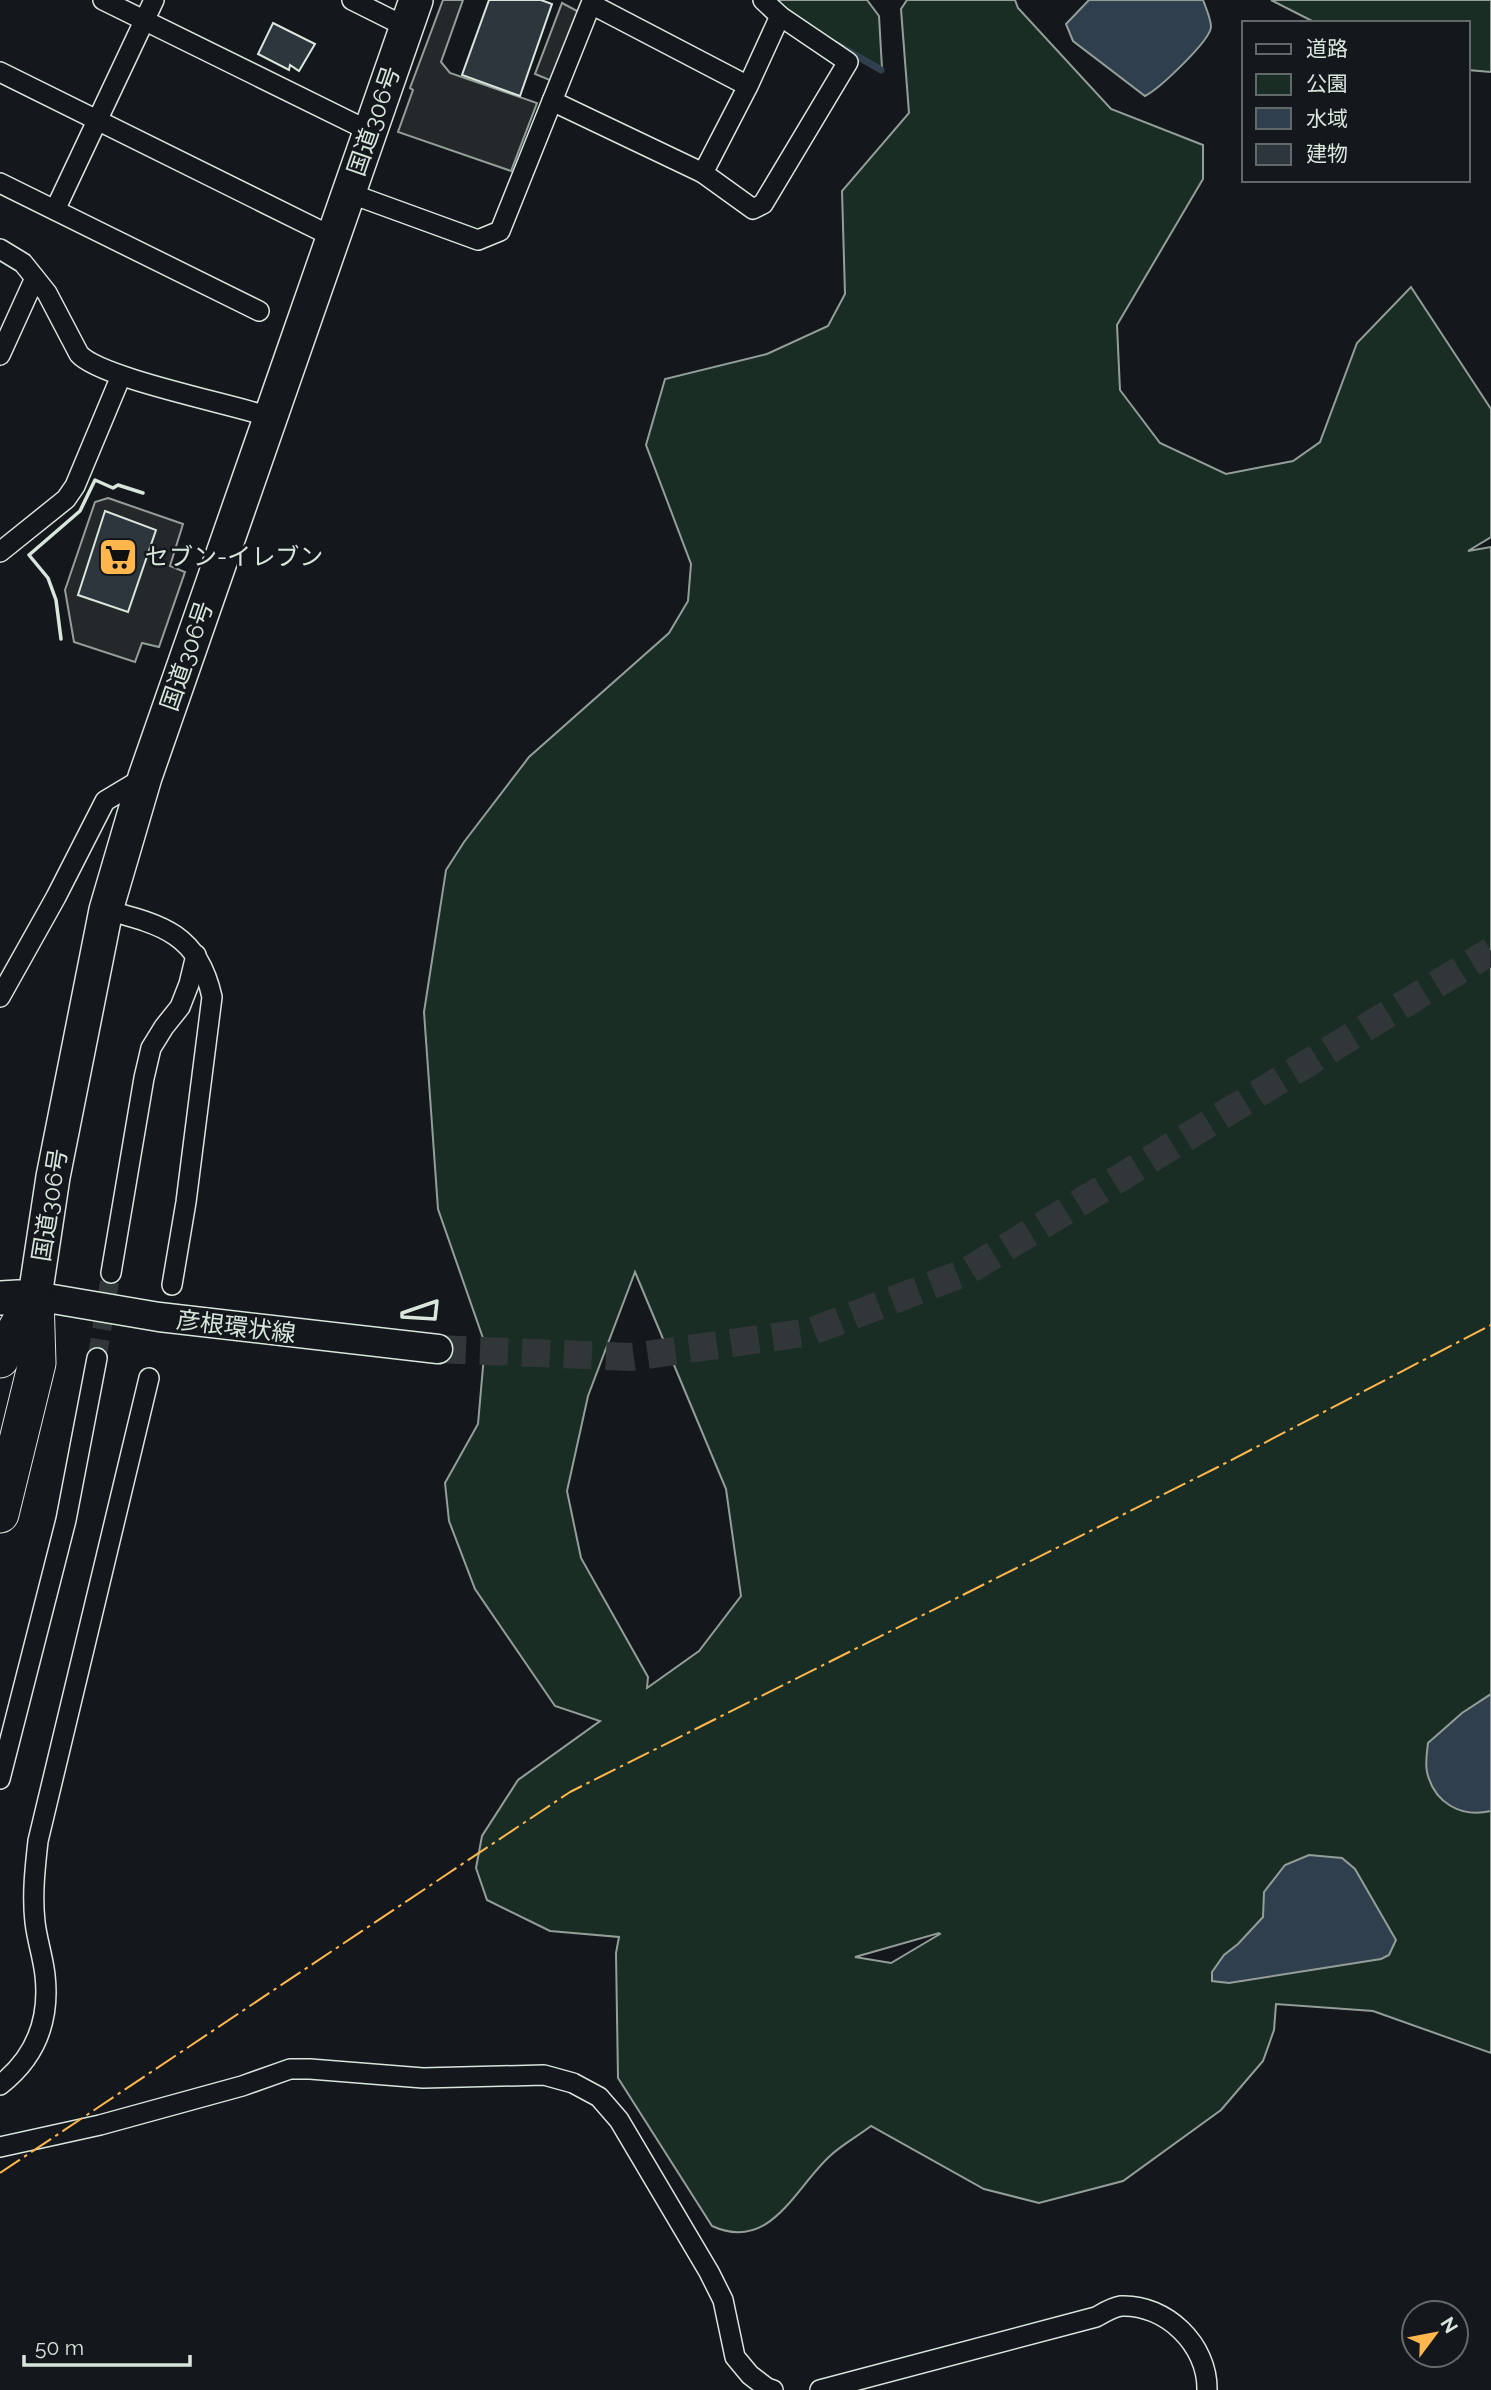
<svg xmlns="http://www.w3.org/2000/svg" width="1491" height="2390" viewBox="0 0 1491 2390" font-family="Raleway,'Noto Sans JP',sans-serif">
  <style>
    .green { fill: #1a2d24; stroke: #939e99; stroke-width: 2; fill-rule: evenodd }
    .parking { fill: #24282b; stroke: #939e99; stroke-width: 2 }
    .water { fill: #2f3f4d; stroke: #939e99; stroke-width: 2 }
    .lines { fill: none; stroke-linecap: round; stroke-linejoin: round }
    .stream { stroke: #2f3f4d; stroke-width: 7 }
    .building { fill: #2c363c; stroke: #d8e6dc; stroke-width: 2 }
    .minor-tunnel { stroke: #313739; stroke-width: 19; stroke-dasharray: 19 10; stroke-linecap: butt }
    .secondary-tunnel { stroke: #313739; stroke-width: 28; stroke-dasharray: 28 14; stroke-linecap: butt }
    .minor-casing { stroke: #d8e6dc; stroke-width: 22 }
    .secondary-casing { stroke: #d8e6dc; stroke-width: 31 }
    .trunk-casing { stroke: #d8e6dc; stroke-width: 36 }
    .motorway-casing { stroke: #d8e6dc; stroke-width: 39 }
    .minor { stroke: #14181c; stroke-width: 19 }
    .secondary { stroke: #14181c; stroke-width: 28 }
    .trunk { stroke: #14181c; stroke-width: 33 }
    .motorway { stroke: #14181c; stroke-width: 37 }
    .wall { stroke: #d8e6dc; stroke-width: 3.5 }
    .power { stroke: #ffb74d; stroke-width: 2; stroke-dasharray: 24 5 3.5 5; stroke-linecap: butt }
    .labels { text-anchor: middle; stroke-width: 5; stroke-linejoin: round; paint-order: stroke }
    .street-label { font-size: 24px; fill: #d8e6dc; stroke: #14181c }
    .poi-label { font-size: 24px; fill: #d8e6dc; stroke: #14181c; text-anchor: start }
  </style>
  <rect width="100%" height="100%" fill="#14181c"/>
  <g class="green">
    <polygon points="776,0 867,0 879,16 882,68 801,22"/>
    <path d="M907,0H1015L1018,8L1111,109L1203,145V179L1117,325L1120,390L1160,443L1226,474L1293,461L1320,442L1357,343L1411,287L1491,409V537L1468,551L1491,547V2053L1373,2011L1276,2004L1274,2030L1263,2061L1221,2110L1123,2181L1039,2203L984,2189L871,2126C858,2136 843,2144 831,2155C795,2187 771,2253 712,2226L618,2078L616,1953L619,1937L550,1931L487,1900L476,1868L482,1836L518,1780L600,1721L555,1706L475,1589L449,1521L445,1483L478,1424L485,1344L438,1209L424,1012L446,870L464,842L529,757L669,633L688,601L691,564L646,445L665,379L767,354L828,326L845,294L842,191L909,113L901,9ZM635,1272L726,1489L741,1596L699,1651L647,1688L648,1677L581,1558L567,1491L588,1396ZM940,1934L891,1963L855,1957L939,1933Z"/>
    <polygon points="1271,0 1491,0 1491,72 1468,70 1468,23 1316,23"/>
  </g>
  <g class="parking">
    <polygon points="443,0 463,0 441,62 450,73 537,103 511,171 398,132 413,90 410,88"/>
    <polygon points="562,3 579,12 552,81 535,74"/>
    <polygon points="108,498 183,524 170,566 185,572 159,647 142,643 135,662 74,642 65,590 95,502"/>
  </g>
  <g class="water">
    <path d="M1089,0H1203C1206,8 1211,19 1211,27C1210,41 1159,89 1145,96L1073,41L1066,24Z"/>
    <path d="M1491,1694V1811C1461,1818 1434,1803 1427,1772C1425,1763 1427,1752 1428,1743L1462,1713Z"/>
    <polygon points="1309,1855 1342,1858 1355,1869 1396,1940 1389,1955 1381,1959 1229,1983 1212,1981 1212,1972 1224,1955 1238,1944 1263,1917 1264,1892 1285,1865"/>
  </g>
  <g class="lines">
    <polyline class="stream" points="845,49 881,70"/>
  </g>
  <g class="building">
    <polygon points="489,0 541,0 552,4 520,96 462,75"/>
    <polygon points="273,23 315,44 299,71 290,65 289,70 258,54"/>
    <polygon points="105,511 156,530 128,612 78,595"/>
  </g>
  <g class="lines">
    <polyline class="minor-tunnel" points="97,1358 111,1273"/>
    <polyline class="secondary-tunnel" points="438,1349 632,1357 810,1332 966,1272 1491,951"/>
    <g class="minor-casing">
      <g id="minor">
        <polyline points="103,0 369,131"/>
        <polyline points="352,0 406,27"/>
        <polyline points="763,0 780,16"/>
        <polyline points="0,72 333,237"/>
        <polyline points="552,101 703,173"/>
        <polyline points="0,183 259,311"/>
        <polyline points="349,193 478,240 500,231 591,4 748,86 703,173 753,209 763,204 848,62 780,16 748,86"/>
        <polyline points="55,210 154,0"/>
        <path d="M0,249L23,263L47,293L79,354C100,378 232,404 270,417"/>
        <polyline points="0,355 35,278"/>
        <polyline points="0,552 66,499 75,486 121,376"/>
        <path d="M106,910C163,925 198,934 212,997L186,1202L172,1285"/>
        <polyline points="0,997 56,897 105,801 145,777"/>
        <polyline points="111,1273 144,1078 151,1048 164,1027 180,1007 189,984 196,955"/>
        <polyline points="0,1779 66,1520 97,1358"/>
        <path d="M0,2085C36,2057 50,2020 45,1975C43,1957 37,1940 35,1922C32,1895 35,1868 38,1841L149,1378"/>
        <polyline points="0,2147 100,2125 242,2086 290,2069 310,2069 423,2078 544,2075 573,2083 599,2097 619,2120 709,2272 723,2300 735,2357 750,2375 767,2388 773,2390"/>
        <path d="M820,2390L1096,2317C1103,2313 1113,2307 1121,2306C1166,2304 1208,2345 1207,2390"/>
      </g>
    </g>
    <g class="secondary-casing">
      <polyline id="secondary" points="35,1296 159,1317 438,1349"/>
    </g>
    <g class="trunk-casing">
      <polyline id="trunk" points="0,1298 35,1296 53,1177 106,910 145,777 416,0"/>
    </g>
    <g class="motorway-casing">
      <g id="motorway">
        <polyline points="0,1359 35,1296"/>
        <polyline points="0,1514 37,1363 35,1296"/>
      </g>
    </g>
    <use href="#minor" class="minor"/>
    <use href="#secondary" class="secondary"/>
    <use href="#trunk" class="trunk"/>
    <use href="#motorway" class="motorway"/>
    <g class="wall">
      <polyline points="61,639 56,600 48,578 29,555 80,511 95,480 113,488 118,485 143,493"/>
      <polygon points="437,1301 435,1319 402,1317 402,1313"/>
    </g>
    <polyline class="power" points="0,2173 570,1792 1218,1467 1491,1325"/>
  </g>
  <defs>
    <g id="supermarket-square" transform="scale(2.0125)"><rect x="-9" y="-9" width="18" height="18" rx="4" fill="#ffb74d" stroke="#14181c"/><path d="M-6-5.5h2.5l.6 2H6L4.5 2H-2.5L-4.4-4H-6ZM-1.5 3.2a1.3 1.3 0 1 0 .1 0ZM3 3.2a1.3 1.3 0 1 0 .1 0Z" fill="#111"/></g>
  </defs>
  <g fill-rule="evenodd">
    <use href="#supermarket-square" x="118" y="557"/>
  </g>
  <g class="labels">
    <g class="street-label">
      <text transform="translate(374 121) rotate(-71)" y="8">国道306号</text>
      <text transform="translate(187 656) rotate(-71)" y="8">国道306号</text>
      <text transform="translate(50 1205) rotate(-81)" y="8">国道306号</text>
      <text transform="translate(236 1327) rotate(7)" y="8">彦根環状線</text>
    </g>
    <g class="poi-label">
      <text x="145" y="565">セブン-イレブン</text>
    </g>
  </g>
  <rect x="1242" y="21" width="228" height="161" fill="#14181c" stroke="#626a69" stroke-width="2"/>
  <rect x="1256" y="44" width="35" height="10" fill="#14181c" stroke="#626a69" stroke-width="2"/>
  <text x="1306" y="56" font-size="21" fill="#d8e6dc">道路</text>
  <rect x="1256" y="74" width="35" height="21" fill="#1a2d24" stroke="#626a69" stroke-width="2"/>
  <text x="1306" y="91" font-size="21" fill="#d8e6dc">公園</text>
  <rect x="1256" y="108" width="35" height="21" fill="#2f3f4d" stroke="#626a69" stroke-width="2"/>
  <text x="1306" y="126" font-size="21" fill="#d8e6dc">水域</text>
  <rect x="1256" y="144" width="35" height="21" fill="#2c363c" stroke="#626a69" stroke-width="2"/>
  <text x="1306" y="161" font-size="21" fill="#d8e6dc">建物</text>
  <g transform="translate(1435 2334) rotate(58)"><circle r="33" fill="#14181c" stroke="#626a69" stroke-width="2"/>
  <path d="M0-5L12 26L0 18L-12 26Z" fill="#ffb74d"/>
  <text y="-10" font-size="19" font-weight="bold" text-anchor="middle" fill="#d8e6dc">N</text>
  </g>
  <path d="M24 2355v10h166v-10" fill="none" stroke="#d8e6dc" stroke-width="3.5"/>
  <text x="35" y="2355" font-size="21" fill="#d8e6dc" stroke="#14181c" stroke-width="5" paint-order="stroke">50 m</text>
</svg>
